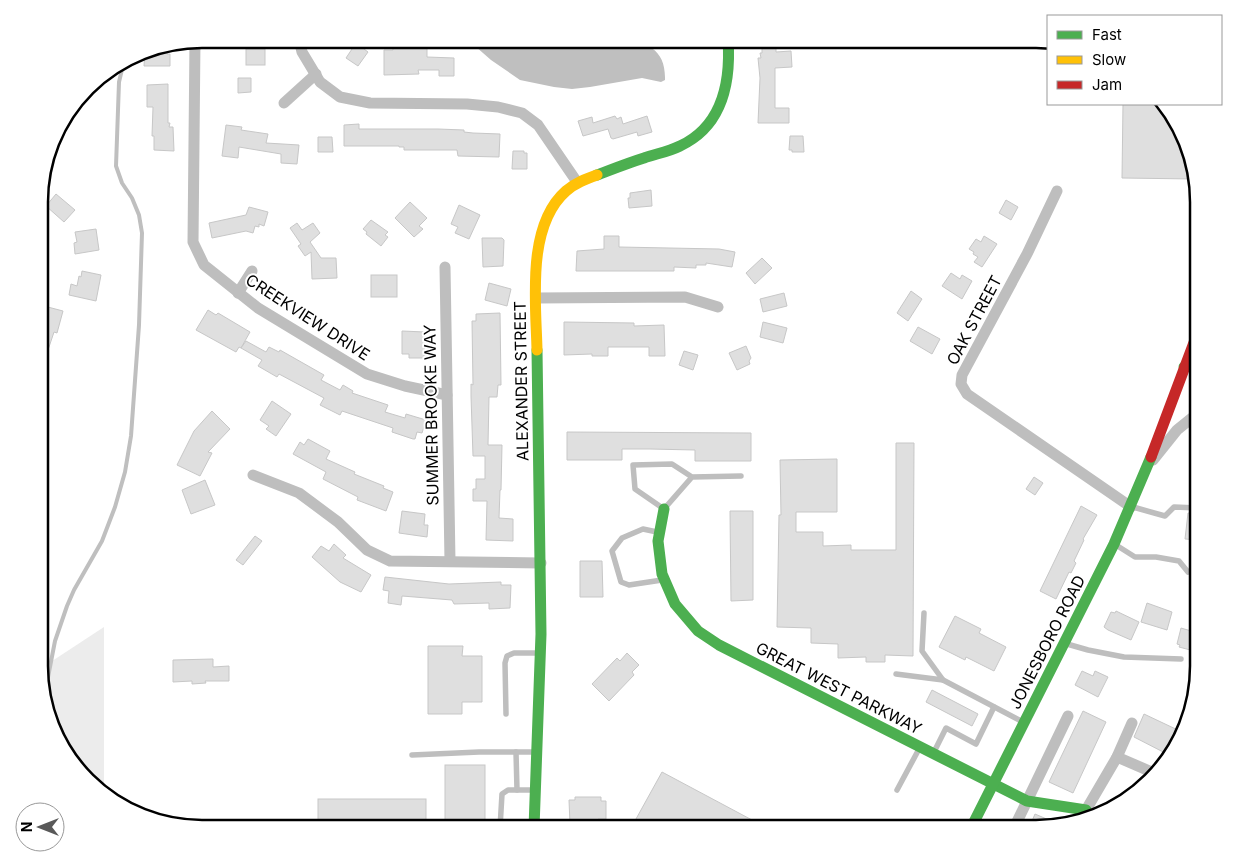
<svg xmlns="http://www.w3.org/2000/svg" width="1237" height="867" viewBox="0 0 1237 867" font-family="Inter,sans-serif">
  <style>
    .green { fill: #ececec }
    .water { fill: #bfbfbf }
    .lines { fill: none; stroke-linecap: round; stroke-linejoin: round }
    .stream { stroke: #bfbfbf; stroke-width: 4 }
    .building { fill: #dfdfdf; stroke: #c7c7c7 }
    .lane { stroke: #bebebe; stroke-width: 5.5 }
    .street { stroke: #bebebe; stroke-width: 11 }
    .fast { stroke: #4caf50; stroke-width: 11 }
    .slow { stroke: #ffc107; stroke-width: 11 }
    .jam { stroke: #c62828; stroke-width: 11 }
    .labels { text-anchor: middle; stroke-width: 4; stroke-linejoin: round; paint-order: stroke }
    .street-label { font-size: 16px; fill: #000; stroke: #fff }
    .rim { fill: none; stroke: #000; stroke-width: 2.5 }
  </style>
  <rect width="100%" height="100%" fill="#fff"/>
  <polygon class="green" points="104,627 104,795 60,746 40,686 40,669"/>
  <path class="water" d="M467,39H620C647,42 666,49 665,80L661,82L642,78L590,87L572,89L554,87L520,80L491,60Z"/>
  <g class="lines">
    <polyline class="stream" points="48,677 55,641 67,606 74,590 102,541 115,507 125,472 131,436 139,325 142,233 139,215 132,198 122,183 116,166 119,82 124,61"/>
  </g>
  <g class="building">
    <polygon points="762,39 776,39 776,52 791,51 792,67 775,68 775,108 789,108 789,123 758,123 760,78 758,58 761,58 760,53 762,53"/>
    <polygon points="356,43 368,52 358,66 346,58"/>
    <polygon points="166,46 167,54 170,54 170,66 144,66 145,50"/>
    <polygon points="393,46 427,46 427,57 454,58 454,76 439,76 439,70 418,70 419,74 384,75 384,50 393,50"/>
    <rect x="246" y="49" width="19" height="16"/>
    <polygon points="238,78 251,78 251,92 238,93"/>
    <polygon points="168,84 168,123 170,123 169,127 173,127 174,151 154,150 154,136 152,136 153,107 147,107 147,85"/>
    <polygon points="1123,104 1160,104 1181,129 1195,179 1122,178"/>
    <polygon points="615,116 617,119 621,117 623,124 647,116 652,132 638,136 637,132 613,139 611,138 608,129 583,136 578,121 592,117 593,123"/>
    <polygon points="359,124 359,129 438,129 464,130 464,132 473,133 500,134 499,157 458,156 457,150 404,150 404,147 399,147 399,146 344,146 344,125"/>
    <polygon points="226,125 242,127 241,130 268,134 266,143 299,145 297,164 281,163 281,154 239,147 238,158 222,156"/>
    <polygon points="790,136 803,136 804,152 792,152 792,150 789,150"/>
    <polygon points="318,137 332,137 333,152 318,152"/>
    <polygon points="513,151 524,151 524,153 527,153 527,169 512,169"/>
    <polygon points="651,190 652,206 629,208 628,198 630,198 630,193"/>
    <polygon points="56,194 75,210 64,222 46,206"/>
    <polygon points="1006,200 1018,207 1011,220 999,213"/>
    <polygon points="410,202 427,218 419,226 423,229 414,237 395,218"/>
    <polygon points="459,205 480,215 469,239 455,233 458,227 451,224"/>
    <polygon points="249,207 268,212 264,226 259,224 259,227 255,226 253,233 246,231 212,238 209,223 246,215"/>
    <polygon points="371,220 388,232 385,235 388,237 381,246 366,234 367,232 363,229"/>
    <polygon points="297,223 302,230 313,223 320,233 310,242 321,258 336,258 337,278 312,279 311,252 305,256 298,246 301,244 290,228"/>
    <polygon points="96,229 99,250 75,254 74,243 77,242 75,232"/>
    <polygon points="604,236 619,236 619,247 719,249 735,252 732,267 706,263 706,265 696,265 696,268 674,267 674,271 576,271 577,251 604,249"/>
    <polygon points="984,236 997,244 982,267 974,262 978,257 973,254 974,252 969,249 976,239 981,242"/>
    <polygon points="482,238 502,238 504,240 503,266 483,267"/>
    <polygon points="762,258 772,268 755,284 746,273"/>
    <polygon points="82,271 101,275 96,301 69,295 71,284 77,286 79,276 81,277"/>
    <polygon points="951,273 960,279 962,275 972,281 962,299 942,286"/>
    <rect x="371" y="275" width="26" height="22"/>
    <polygon points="489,283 511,289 507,306 485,300"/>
    <polygon points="911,291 922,299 908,321 897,313"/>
    <polygon points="784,293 787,306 763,312 760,299"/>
    <polygon points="44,306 63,311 57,333 54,332 42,368 40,368 40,337 45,318 41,317"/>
    <polygon points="208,310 216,315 218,313 250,332 241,348 239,347 236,352 196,330"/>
    <polygon points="500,313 501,385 498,385 497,397 489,397 488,445 502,445 501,490 500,490 499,518 513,519 513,541 486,540 487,501 473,501 473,489 476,489 476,479 485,479 485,456 473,456 471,396 471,384 473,385 472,321 476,321 476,314"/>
    <polygon points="564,322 634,323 634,326 664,325 665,356 649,356 649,347 608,347 608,356 592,356 592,354 564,355"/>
    <polygon points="763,322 787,328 783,343 760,337"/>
    <polygon points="918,327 940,339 932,354 910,341"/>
    <polygon points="402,331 425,332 424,358 409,358 409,354 402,354"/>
    <polygon points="246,341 266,352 269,347 279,352 280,350 324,375 321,380 340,390 343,385 353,391 352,393 388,405 385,412 405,418 406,414 426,420 422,433 417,432 415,439 413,439 392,432 393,428 342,411 340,415 320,405 324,398 279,374 277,377 258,366 262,360 241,348"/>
    <polygon points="746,346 751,358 749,361 750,364 737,370 729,353"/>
    <polygon points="684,351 698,355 693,370 679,365"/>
    <polygon points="272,401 291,414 276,436 266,429 269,426 260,420"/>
    <polygon points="212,411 230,429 208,452 212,453 200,476 177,465 194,431"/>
    <polygon points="567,432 751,433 751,461 695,461 695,450 650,449 622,449 622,460 567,460"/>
    <polygon points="308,439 330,451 326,459 355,472 354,474 384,486 383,488 393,492 386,511 357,500 358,497 323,479 326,472 293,454 300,442 304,445"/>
    <polygon points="896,443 914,443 913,656 885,655 885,662 866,662 866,657 838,658 838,644 811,643 811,628 777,627 779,515 781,515 780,460 837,459 837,512 796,512 796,532 823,532 823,546 851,545 851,550 896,550"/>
    <polygon points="1034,477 1043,483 1035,495 1026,489"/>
    <polygon points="205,480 215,505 191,514 182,490"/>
    <polygon points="1081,506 1097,515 1083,539 1084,540 1074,561 1076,563 1071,573 1069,572 1056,599 1040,591"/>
    <polygon points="402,511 425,514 424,525 428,525 427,537 399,533"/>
    <polygon points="730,511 753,511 753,600 731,601"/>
    <polygon points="1188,513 1198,514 1198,540 1185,539"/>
    <polygon points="255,536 262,541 243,565 236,560"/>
    <polygon points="334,544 346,555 343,558 371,575 361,592 340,582 312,557 321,546 329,551"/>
    <polygon points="580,561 602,561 603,597 580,597"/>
    <polygon points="385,577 449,584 501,582 501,585 511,585 510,608 489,609 489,603 454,604 452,600 402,596 401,605 388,603 389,591 383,590"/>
    <polygon points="1147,603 1172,612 1167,630 1141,622"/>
    <polygon points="1116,611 1139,622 1131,640 1108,630 1104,627 1111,612 1115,613"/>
    <polygon points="955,616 981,629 979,633 1006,647 994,671 966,657 965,660 939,647"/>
    <polygon points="1181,628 1198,633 1194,651 1179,647 1180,645 1177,644"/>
    <polygon points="428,646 463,646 462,656 482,656 482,702 462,702 462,714 428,714"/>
    <polygon points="627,653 639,665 632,672 634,675 609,701 592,684 617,658 620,661"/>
    <polygon points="213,659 213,667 229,666 229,681 205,681 206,683 192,684 192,681 173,682 173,660"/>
    <polygon points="1082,671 1093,676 1095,671 1108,677 1098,697 1075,685"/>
    <polygon points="932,690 978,714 972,726 926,702"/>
    <polygon points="1083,711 1106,722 1073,793 1049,782"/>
    <polygon points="1144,714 1182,732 1169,755 1134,737"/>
    <rect x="445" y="765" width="40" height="63"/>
    <polygon points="662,772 767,828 631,828"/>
    <polygon points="575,797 601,797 601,801 606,801 606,819 598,819 598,824 570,824 569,800 575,800"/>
    <rect x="318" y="799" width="108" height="29"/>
    <polygon points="1035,814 1056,823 1029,828"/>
  </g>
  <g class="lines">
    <g class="lane">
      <polyline points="692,477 672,464 633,465 635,489 664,509 692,477 741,476"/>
      <polyline points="1133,507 1165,516 1174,507 1198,508"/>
      <polyline points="657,532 643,529 622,538 612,551 621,582 629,585 662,580"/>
      <polyline points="1116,545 1135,557 1156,557 1179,561 1188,572"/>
      <polyline points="924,613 922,651 943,680"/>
      <polyline points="1067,644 1088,650 1124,657 1181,659"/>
      <polyline points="896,674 943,680 1023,722"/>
      <polyline points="506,714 505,663 507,656 514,653 539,653"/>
      <polyline points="934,752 946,728 976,744 994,707"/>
      <polyline points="412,755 479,752 536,752"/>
      <polyline points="517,790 534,790"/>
      <polyline points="897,790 919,749"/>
      <polyline points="500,828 502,794 508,790 517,790 516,752"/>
    </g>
    <g class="street">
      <polyline points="299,39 302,52 320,82 340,97 370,103 467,104 498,107 522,113 538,125 577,182"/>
      <polyline points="195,40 193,242 204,265 258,308 367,374 405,386 447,395"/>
      <polyline points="284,103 316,74"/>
      <polyline points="1057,191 1027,254 962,375 961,384 967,394 1131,507"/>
      <polyline points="445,267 450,561"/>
      <polyline points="238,293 252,271"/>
      <polyline points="536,298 685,297 718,307"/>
      <polyline points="1153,460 1177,430 1198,413"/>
      <polyline points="253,475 299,493 338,522 367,550 390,561 541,563"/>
      <polyline points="1117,757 1132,723"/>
      <polyline points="1086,810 1117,757 1154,773"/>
      <polyline points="1014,828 1068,716"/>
    </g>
    <g class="fast">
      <path d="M597,175C613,169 628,163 644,158C655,154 668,152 680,146C723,126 731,82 728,39"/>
      <polyline points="1184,367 1198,363"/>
      <polyline points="664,509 658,541 662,574 675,604 698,631 719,645 1027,801 1086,810 1083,817"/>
      <polyline points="534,828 541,634 537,350"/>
      <polyline points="971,828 1114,544 1151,457"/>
    </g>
    <path class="slow" d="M537,350C536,303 526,226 566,191C575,183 586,179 597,175"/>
    <polyline class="jam" points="1151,457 1198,332"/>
  </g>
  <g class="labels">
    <g class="street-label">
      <text transform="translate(308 317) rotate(33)" y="6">CREEKVIEW DRIVE</text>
      <text transform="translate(974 320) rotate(-62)" y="6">OAK STREET</text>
      <text transform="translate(521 381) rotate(-91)" y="6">ALEXANDER STREET</text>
      <text transform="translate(431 415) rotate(-91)" y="6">SUMMER BROOKE WAY</text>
      <text transform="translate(1047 642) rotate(-63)" y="6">JONESBORO ROAD</text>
      <text transform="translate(839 688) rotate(27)" y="6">GREAT WEST PARKWAY</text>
    </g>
  </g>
  <path d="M0 0H1237V867H0ZM202 48H1036A154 154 0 0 1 1190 202V666A154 154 0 0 1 1036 820H202A154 154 0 0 1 48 666V202A154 154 0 0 1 202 48Z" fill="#fff" fill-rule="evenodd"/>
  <path class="rim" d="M202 48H1036A154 154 0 0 1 1190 202V666A154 154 0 0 1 1036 820H202A154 154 0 0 1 48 666V202A154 154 0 0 1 202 48Z"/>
  <rect x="1047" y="15" width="175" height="90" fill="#ffffff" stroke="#999999"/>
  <rect x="1057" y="31" width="25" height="8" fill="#4caf50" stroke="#999999"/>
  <text x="1092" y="40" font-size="15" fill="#000000">Fast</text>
  <rect x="1057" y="56" width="25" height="8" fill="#ffc107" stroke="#999999"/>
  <text x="1092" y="65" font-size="15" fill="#000000">Slow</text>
  <rect x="1057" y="81" width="25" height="8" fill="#c62828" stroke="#999999"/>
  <text x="1092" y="90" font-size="15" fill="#000000">Jam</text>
  <g transform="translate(40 827) rotate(270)"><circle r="24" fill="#ffffff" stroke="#999999"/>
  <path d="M0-4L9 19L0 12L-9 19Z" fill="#595959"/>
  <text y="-8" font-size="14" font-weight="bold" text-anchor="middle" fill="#000000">N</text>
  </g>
</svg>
